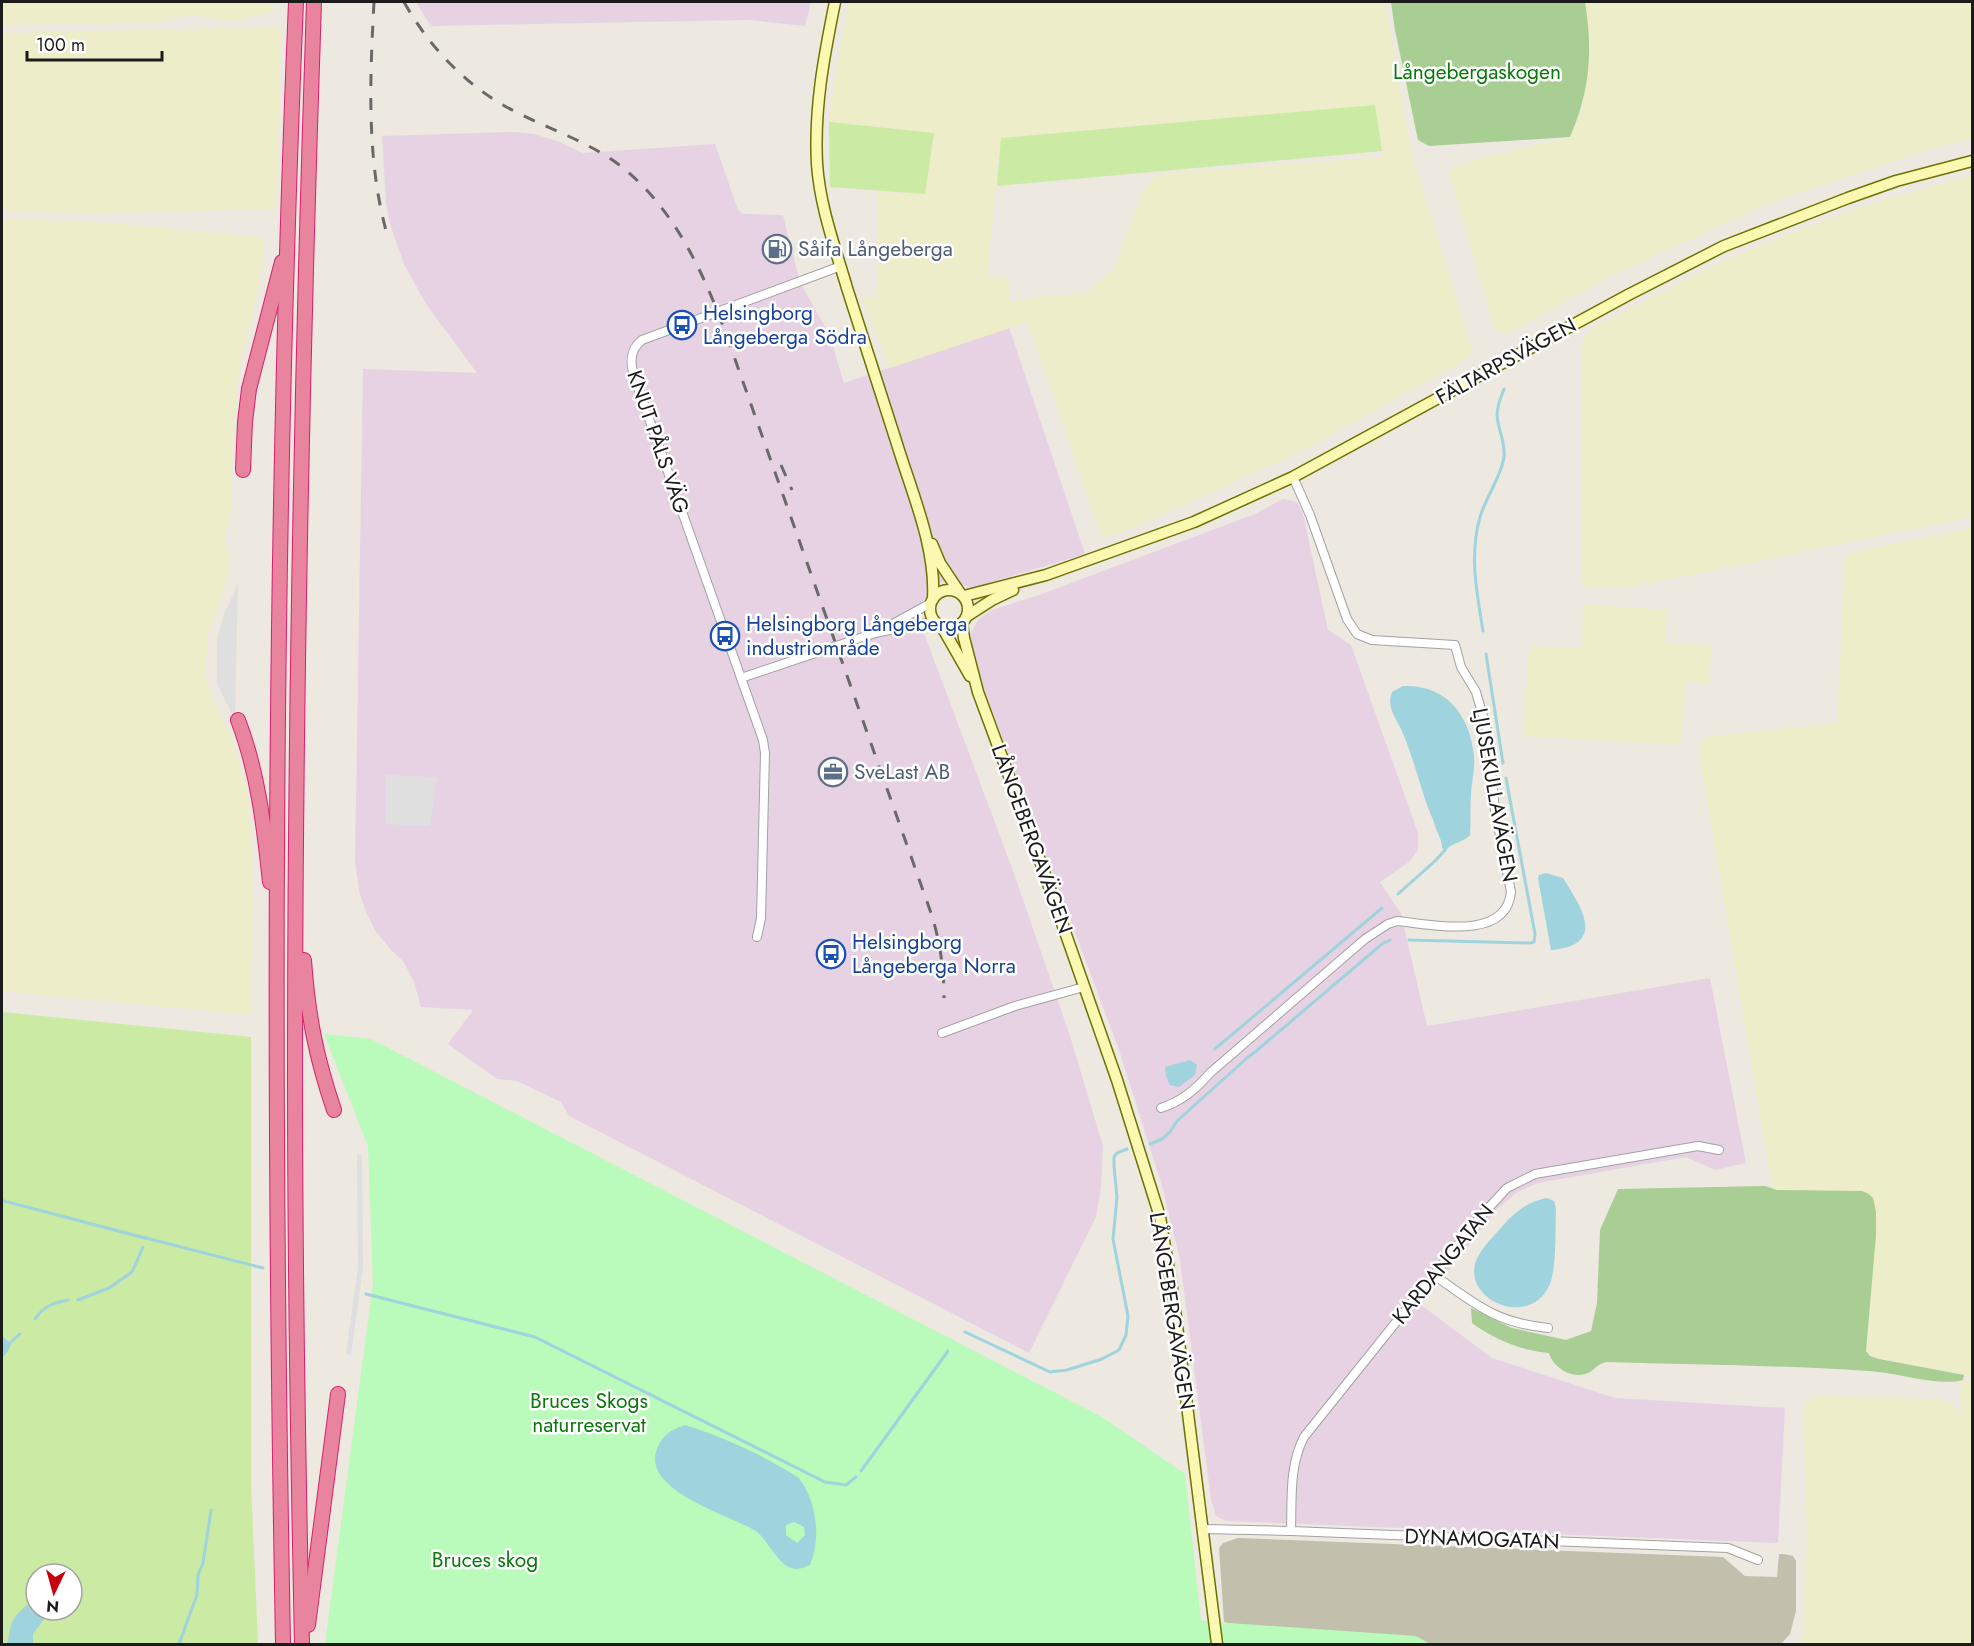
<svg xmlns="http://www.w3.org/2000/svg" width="1974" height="1646" viewBox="0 0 1974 1646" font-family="Jost,sans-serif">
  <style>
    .industrial { fill: #e7d2e4 }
    .construction { fill: #c2c0ac }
    .farmland { fill: #ededca; fill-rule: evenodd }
    .grass { fill: #cbeaa3; fill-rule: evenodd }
    .forest { fill: #a8ce93 }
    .park { fill: #bafabb }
    .parking { fill: #dfdfdf }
    .water { fill: #9fd3dd; fill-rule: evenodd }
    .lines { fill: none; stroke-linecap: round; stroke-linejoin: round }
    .stream { stroke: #9fd3dd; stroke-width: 3 }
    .street-casing { stroke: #a2a2a2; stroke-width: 10 }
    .secondary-casing { stroke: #6d7202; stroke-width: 13 }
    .highway-casing { stroke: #d91f6b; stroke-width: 16 }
    .street { stroke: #fff; stroke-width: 8 }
    .secondary { stroke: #fbf9b1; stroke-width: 10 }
    .highway { stroke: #e8849e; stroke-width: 14 }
    .rail { stroke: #696969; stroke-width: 3; stroke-dasharray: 12 12; stroke-linecap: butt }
    .labels { text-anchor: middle; stroke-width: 5; stroke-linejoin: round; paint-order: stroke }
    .park-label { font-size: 21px; fill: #087a0a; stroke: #fff }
    .service-label { font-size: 21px; fill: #4e5e75; stroke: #fff; text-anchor: start }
    .transit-label { font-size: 21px; fill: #164399; stroke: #fff; text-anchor: start }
    .street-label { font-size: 21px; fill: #1b1b1b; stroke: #fff }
  </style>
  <rect width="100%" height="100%" fill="#ede8e0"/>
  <g class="industrial">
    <polygon points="416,2 811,2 805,26 749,20 431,26"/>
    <polygon points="514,132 534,134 560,142 583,153 715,144 738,210 742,213 747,214 783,215 800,282 829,334 844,383 1009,327 1085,554 972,588 949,581 942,582 937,584 920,604 918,617 1012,868 1070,1036 1103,1146 1101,1188 1096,1217 1029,1353 569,1116 561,1102 517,1081 497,1079 448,1044 473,1010 421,1007 414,982 403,961 391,950 375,930 366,912 360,895 355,862 363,369 477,373 426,304 404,264 390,224 386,202 382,136"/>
    <polygon points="1283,499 1297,502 1303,514 1328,630 1351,645 1418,833 1418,850 1409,862 1380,882 1401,914 1427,1026 1710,978 1746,1163 1715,1170 1686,1157 1538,1183 1516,1193 1497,1209 1421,1305 1492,1358 1615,1398 1785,1408 1778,1543 1226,1521 1216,1516 1211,1499 1180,1260 1163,1189 1119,1050 977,670 970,634 979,619 992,610 1042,594 1255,514"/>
  </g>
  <polygon class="construction" points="1238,1538 1723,1557 1745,1576 1777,1577 1779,1554 1784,1554 1793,1556 1796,1561 1796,1611 1790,1634 1781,1644 1252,1644 1237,1626 1224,1622 1219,1548 1223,1543"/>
  <g class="farmland">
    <polygon points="2,2 275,2 271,11 267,14 231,21 193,15 176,17 166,22 2,25"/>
    <path d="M849,2H1385L1412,155L1473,351L1462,362L1298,453L1133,528L1102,539L1028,322L890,368L861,296L877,297L878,192L925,194L934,133L829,122L835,74ZM1375,106L1383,157L1170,173L1153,177L1142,195L1113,270L1086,293L1037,297L1009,302L1010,278L987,276L1001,138Z"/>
    <polygon points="1585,2 1972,2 1972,139 1931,148 1770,203 1613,275 1507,334 1495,330 1448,170 1470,161 1570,137 1581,112 1591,51"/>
    <polygon points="281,27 276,209 103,213 11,212 2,209 2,33"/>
    <polygon points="1972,175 1972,517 1631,587 1612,588 1581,586 1581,366 1582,343 1588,332 1603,322 1711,267 1787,234 1879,201"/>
    <polygon points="2,218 123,224 265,238 258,291 240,364 233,432 231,511 225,539 229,557 227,580 208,636 206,663 206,680 214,703 232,737 248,793 252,836 253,905 251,1015 2,991"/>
    <polygon points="1972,528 1972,1376 1879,1359 1867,1353 1865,1348 1876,1235 1876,1212 1862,1191 1777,1190 1772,1187 1699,753 1701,740 1709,736 1837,723 1844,565 1846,556 1852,552"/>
    <polygon points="1583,604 1668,610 1665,642 1712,646 1709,684 1686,681 1681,745 1523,736 1529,646 1576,648 1582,645"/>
    <polygon points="1967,1380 1972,1381 1972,1644 1802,1644 1807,1537 1803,1409 1805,1403 1812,1398 1821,1396 1938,1399 1952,1403 1962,1417 1960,1387 1962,1383"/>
  </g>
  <g class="grass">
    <polygon points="1375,105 1382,151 997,186 1001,138"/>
    <polygon points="829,122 934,133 925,194 830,187"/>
    <path d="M2,1012L251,1037V1484L258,1644H2ZM36,1574H72V1610H36Z"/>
  </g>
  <g class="forest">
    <path d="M1391,2H1585C1593,51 1590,91 1570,137L1429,146L1418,140L1395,30Z"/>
    <path d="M1765,1186L1777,1190L1862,1191L1869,1194L1873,1198L1876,1212V1235L1866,1351L1870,1356L1879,1359L1964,1375L1963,1380C1938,1387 1896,1372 1868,1371C1781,1365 1694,1365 1607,1362C1599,1363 1596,1368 1590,1372C1574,1381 1553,1368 1549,1353C1520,1350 1495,1340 1472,1323L1471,1308L1512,1328L1566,1340L1591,1331L1597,1303L1600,1230L1618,1189Z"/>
  </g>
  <polygon class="park" points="324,1034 371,1039 1102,1417 1185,1474 1201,1621 1416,1636 1430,1644 325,1644 373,1284 368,1146"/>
  <g class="parking">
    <polygon points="238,583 235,720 217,684 217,640 223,617"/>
    <polygon points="386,775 437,777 430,826 386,824"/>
    <polygon points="357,1155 362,1155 363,1268 351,1355 346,1354 358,1267"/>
  </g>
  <g class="water">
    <path d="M1403,686C1446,684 1470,715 1474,756C1475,767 1472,781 1471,793C1470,807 1471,821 1470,835C1464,842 1453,842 1446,850L1442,848C1442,838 1436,832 1434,822C1421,793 1415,761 1402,731C1396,718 1386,707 1392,692Z"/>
    <path d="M1546,873L1563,878C1581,907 1608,945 1551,950L1538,878L1539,875Z"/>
    <polygon points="1190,1060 1197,1065 1195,1075 1179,1087 1170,1085 1166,1076 1165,1067"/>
    <path d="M1547,1198L1554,1201L1556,1209C1555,1228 1557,1270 1549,1286C1529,1328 1466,1301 1475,1264C1478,1252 1491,1239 1499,1230C1512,1214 1526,1202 1547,1198Z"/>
    <polygon points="2,1199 148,1237 146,1240 2,1202"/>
    <polygon points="2,1336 11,1344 8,1351 2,1358"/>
    <path d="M685,1425C720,1436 754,1451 786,1470C790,1473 798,1476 801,1481C817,1504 821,1539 810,1565C807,1566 801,1569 797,1569C778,1569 769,1539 754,1530C728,1515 645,1491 656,1452C661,1436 670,1430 685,1425ZM794,1522L804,1527L805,1535L797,1543L786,1535V1525Z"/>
    <path d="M36,1601V1610H47V1615L33,1634V1644H6C10,1638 9,1632 11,1625C14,1615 26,1604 36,1601Z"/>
  </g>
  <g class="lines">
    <g class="stream">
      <path d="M1483,631C1477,593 1469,556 1480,517C1486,497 1501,477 1504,457C1506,439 1494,424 1498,407C1499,401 1502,395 1504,389"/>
      <polyline points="1486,654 1503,763"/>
      <polyline points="1398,894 1435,861 1445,850"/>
      <polyline points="1409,940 1530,943 1534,942 1535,934 1506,778"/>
      <polyline points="1215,1049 1382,908"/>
      <polyline points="1150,1144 1162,1139 1170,1132 1177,1121 1247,1058 1255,1052 1382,944 1390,940"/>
      <polyline points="146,1238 263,1268"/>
      <polyline points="366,1294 535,1337 825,1482 846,1485 856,1477"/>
      <polyline points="78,1300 109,1288 132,1272 143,1247"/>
      <path d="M35,1319C44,1306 53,1303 68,1300"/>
      <polyline points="965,1332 1050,1372 1067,1370 1102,1359 1119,1350 1126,1335 1128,1316 1113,1239 1117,1197 1114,1166 1114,1157 1117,1153 1127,1149"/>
      <polyline points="11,1342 20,1334"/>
      <polyline points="861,1471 948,1351"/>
      <polyline points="179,1644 197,1595 198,1575 203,1563 211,1510"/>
    </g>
    <g class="street-casing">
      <g id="street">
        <polyline points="882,630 931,603"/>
        <polyline points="741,678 875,633 923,623 938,625"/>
        <path d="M757,937L761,918L765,753L763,740L635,379C630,364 629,350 642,340L841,266"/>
        <polyline points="942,1033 1015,1006 1084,987"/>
        <path d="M1161,1108C1182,1101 1195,1090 1210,1073L1365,939L1388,924L1397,921C1431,924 1506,942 1511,892L1495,810L1487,730L1476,692L1461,667L1455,645L1372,640L1357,634L1347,619L1310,515L1293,477"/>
        <path d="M1434,1275C1475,1304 1496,1323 1548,1328"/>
        <polyline points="1203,1529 1291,1531 1728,1548 1758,1560"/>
        <path d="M1291,1531C1292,1499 1289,1466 1304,1437L1481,1216L1507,1188L1535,1174L1698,1146L1719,1150"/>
      </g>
    </g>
    <g class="secondary-casing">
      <g id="secondary">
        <path d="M835,2C824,56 814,108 817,164C820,207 835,247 847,288C864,340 880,392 897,444C912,493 936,547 933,599"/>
        <polyline points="932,544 940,563 960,593"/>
        <circle cx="949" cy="609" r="19"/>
        <polyline points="964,596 1046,575 1194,522 1293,477 1628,295 1724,246 1848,198 1896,181 1972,161"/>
        <polyline points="967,616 992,600 1013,590"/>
        <polyline points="962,623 964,638 978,692 1037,852 1117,1080 1160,1217 1173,1294 1217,1644"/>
        <polyline points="942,627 970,676"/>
      </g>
    </g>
    <g class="highway-casing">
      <g id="highway">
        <polyline points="243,470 245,422 249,389 282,262"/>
        <path d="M238,720C258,772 264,826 270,882"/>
        <path d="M304,960C308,1016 316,1057 334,1110"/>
        <polyline points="308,1625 338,1394"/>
        <path d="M283,1644C273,1097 273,549 296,2"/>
        <path d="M302,1644C298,1455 295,1265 295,1075C295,717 302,359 314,2"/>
      </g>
    </g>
    <use href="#street" class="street"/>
    <use href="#secondary" class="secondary"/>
    <use href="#highway" class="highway"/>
    <g class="rail">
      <path d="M374,2C370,77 366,160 387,234"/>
      <path d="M404,2C431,50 470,90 520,114C554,131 588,142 618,164C672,205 702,269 725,331L931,913C940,941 944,969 944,998"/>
      <polyline points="781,465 792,490"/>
    </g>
  </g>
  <defs>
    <g id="fuel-ring" transform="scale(1.5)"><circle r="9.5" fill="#fff" stroke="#5c6f8a" stroke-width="1.5"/><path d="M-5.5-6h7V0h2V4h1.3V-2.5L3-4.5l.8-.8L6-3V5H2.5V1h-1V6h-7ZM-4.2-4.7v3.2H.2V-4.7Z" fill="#5c6f8a"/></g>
    <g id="bus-ring" transform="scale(1.5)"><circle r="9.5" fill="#fff" stroke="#1a4fb4" stroke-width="1.5"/><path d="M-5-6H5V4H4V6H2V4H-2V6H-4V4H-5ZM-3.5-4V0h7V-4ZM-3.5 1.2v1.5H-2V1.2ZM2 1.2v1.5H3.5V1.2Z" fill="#1a4fb4"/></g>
    <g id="office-ring" transform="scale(1.5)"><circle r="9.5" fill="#fff" stroke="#5c6f8a" stroke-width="1.5"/><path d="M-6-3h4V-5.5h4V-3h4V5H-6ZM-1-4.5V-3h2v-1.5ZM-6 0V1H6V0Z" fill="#5c6f8a"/></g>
  </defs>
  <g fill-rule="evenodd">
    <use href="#fuel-ring" x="777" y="249"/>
    <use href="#bus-ring" x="682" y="325"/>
    <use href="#bus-ring" x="725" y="636"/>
    <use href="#office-ring" x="833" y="772"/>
    <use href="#bus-ring" x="831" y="954"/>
  </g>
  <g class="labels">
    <g class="park-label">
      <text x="1477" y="79">Långebergaskogen</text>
      <text x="589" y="1408">Bruces Skogs<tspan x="589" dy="24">naturreservat</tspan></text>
      <text x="485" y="1567">Bruces skog</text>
    </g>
    <g class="service-label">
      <text x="798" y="256">Såifa Långeberga</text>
      <text x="854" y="779">SveLast AB</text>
    </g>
    <g class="transit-label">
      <text x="703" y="320">Helsingborg<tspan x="703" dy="24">Långeberga Södra</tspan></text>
      <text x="746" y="631">Helsingborg Långeberga<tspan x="746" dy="24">industriområde</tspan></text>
      <text x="852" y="949">Helsingborg<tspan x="852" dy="24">Långeberga Norra</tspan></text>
    </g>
    <g class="street-label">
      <text transform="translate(1506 361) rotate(-29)" y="7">FÄLTARPSVÄGEN</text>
      <text transform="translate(658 442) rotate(71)" y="7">KNUT PÅLS VÄG</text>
      <text transform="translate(1495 795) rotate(80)" y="7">LJUSEKULLAVÄGEN</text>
      <text transform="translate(1032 839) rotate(70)" y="7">LÅNGEBERGAVÄGEN</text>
      <text transform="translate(1443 1264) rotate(-51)" y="7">KARDANGATAN</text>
      <text transform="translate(1172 1311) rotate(81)" y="7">LÅNGEBERGAVÄGEN</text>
      <text transform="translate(1482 1539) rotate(2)" y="7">DYNAMOGATAN</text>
    </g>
  </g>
  <rect width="1974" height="1646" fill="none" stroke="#1b1b1b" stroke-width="6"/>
  <g transform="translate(54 1592) rotate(185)"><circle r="28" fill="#ffffff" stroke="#a4a4a4" stroke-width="1.5"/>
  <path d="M0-4.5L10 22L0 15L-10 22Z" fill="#c6000d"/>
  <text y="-9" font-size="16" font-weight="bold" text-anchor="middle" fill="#1b1b1b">N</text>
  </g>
  <path d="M27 51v9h135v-9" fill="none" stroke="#1b1b1b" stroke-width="3"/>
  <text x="36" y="51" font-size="18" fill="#1b1b1b" stroke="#ffffff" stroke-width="4.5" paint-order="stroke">100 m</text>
</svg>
